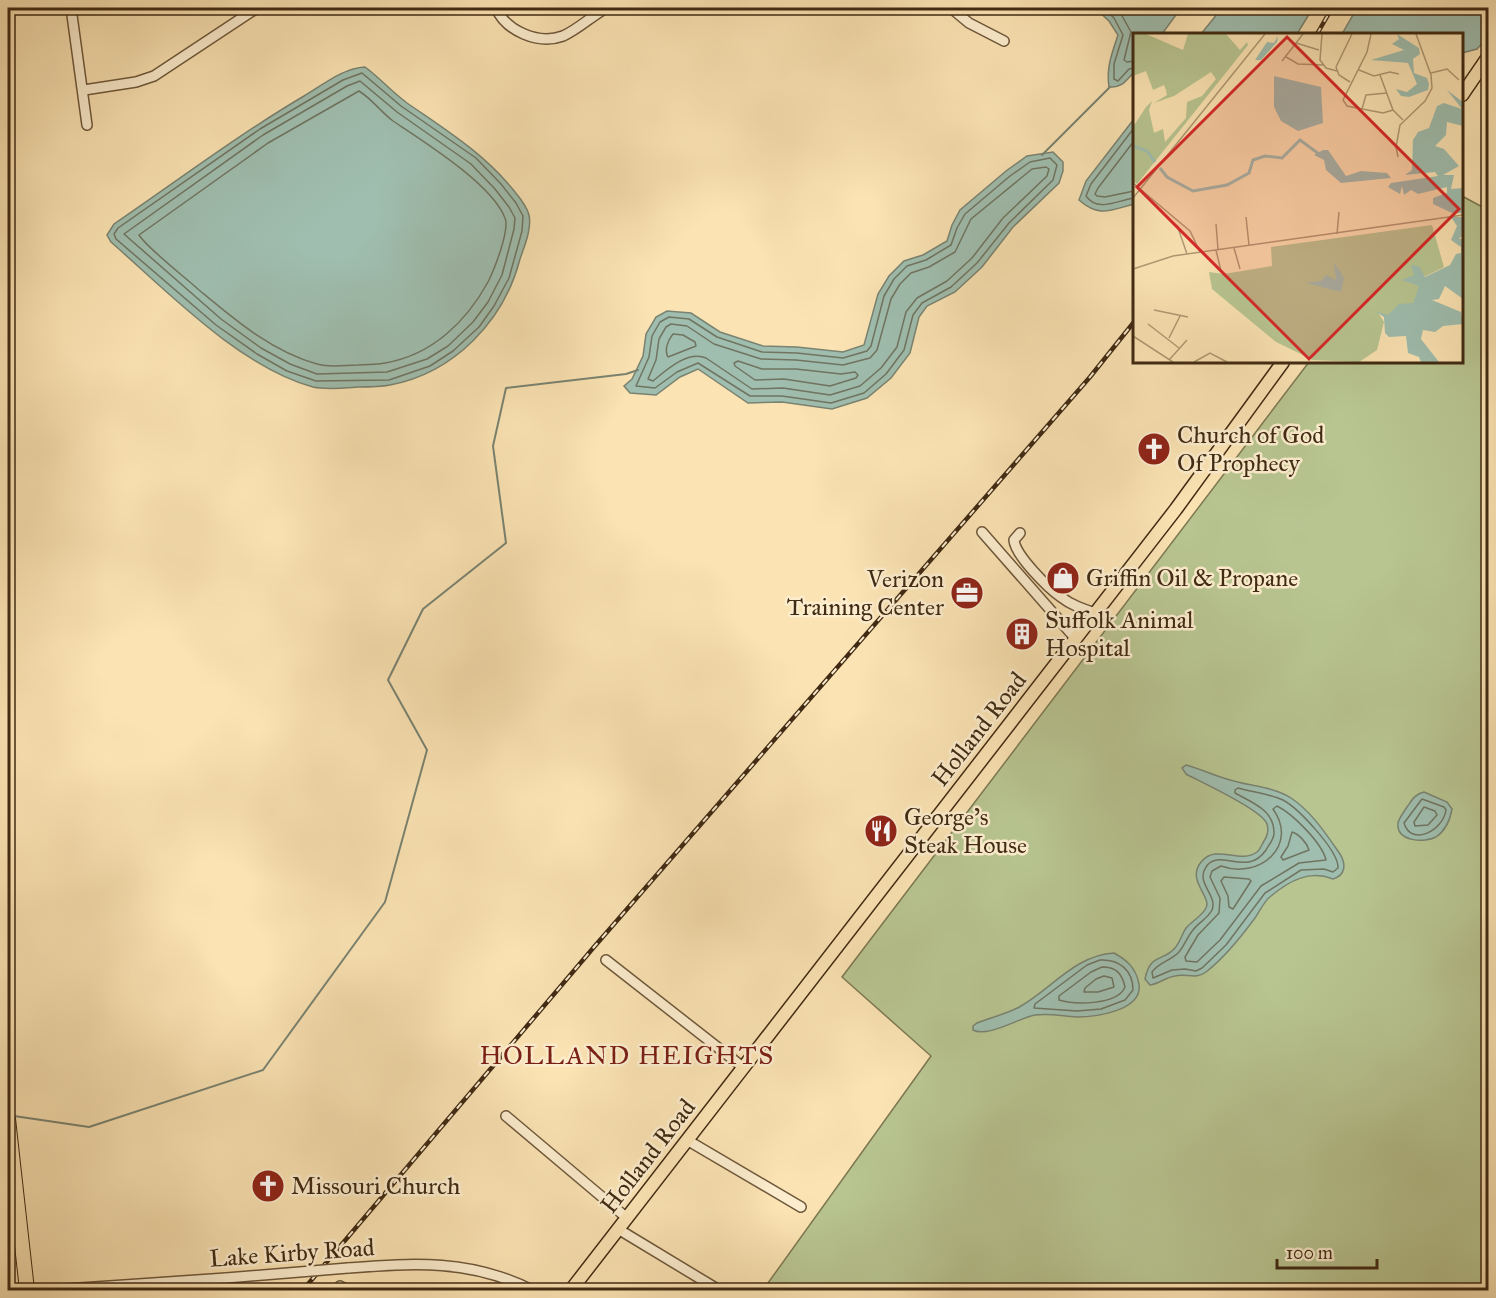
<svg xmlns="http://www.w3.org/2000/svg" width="1496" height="1298" viewBox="0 0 1496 1298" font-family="'IM FELL Great Primer',serif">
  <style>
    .green { fill: #b8c591; stroke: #7c7852; stroke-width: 1.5 }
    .water { fill: #9fbeaf; stroke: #798371; stroke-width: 1.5 }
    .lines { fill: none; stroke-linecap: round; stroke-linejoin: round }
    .shore { stroke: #707461; stroke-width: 1.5 }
    .stream { stroke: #798371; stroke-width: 2 }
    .minor-casing { stroke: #6f583b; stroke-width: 12 }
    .major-casing { stroke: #402a13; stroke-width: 15 }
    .highway-casing { stroke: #402a13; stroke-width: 16 }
    .minor { stroke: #fcedce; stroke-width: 9 }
    .major { stroke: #fbe3b3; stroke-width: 12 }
    .highway { stroke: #fbe3b3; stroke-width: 14 }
    .rail-casing { stroke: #402a13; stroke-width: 4.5 }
    .rail { stroke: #fcedce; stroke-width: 2; stroke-dasharray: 7; stroke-linecap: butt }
    .minor-bridge-casing { stroke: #6f583b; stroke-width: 12; stroke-linecap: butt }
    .minor-bridge { stroke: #fcedce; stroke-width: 9 }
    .labels { text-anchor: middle; stroke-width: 5; stroke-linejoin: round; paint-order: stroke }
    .poi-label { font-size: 24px; fill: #402a13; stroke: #fcedce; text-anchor: start }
    .street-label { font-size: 24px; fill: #402a13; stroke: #fcedce }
    .neighbourhood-label { font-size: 26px; letter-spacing: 1.5px; fill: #7a1f14; stroke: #fcedce }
    .inset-river { fill: none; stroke: #9fbeaf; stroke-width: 3 }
    .inset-road { fill: none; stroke: #b09973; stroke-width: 1.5 }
    .view { fill: #d62828; fill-opacity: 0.15; stroke: #d62828; stroke-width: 3 }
    .inset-edge { fill: none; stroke: #402a13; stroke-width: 3 }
  </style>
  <rect width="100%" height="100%" fill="#fbe3b3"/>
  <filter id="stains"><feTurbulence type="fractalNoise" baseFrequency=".00333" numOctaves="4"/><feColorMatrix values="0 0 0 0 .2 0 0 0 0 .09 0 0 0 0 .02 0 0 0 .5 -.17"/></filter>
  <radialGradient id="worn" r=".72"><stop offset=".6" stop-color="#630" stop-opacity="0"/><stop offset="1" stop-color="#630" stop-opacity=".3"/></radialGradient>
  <polygon class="green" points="1462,196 1488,210 1488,1290 763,1290 931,1056 842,977 1309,362 1462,362"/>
  <g class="water">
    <path d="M1095,8H1181L1162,34H1134V72C1126,81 1122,88 1109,87C1106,68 1112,53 1118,35L1109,21Z"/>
    <polygon points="1222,8 1313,8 1297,34 1201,34"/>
    <polygon points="1357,8 1488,8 1488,37 1477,49 1462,53 1462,34 1342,34"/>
    <path d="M365,67C380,78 392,92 407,103C446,130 485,154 515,192C520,198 527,207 529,215C532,229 524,247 520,259C504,321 454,373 390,385C380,387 369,387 358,387C344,388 327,390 313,387C240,367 168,292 111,242L107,235L114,224C177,181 238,135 304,96C323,85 343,68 365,67Z"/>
    <path d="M1134,119V204C1111,210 1099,218 1079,200L1086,181Z"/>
    <polygon points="1053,152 1063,162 1063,171 1059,183 1013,227 982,267 955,292 927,306 919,317 910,353 891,378 867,398 832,409 782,402 748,403 698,369 680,377 656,395 630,393 624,386 632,379 643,356 646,334 656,317 667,311 691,313 720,332 763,346 797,347 843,352 864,345 878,294 889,276 904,261 923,255 947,241 952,225 960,210 1006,171 1027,156"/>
    <path d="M1186,765C1201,769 1215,776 1230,780C1249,786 1275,787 1291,798C1312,812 1326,834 1340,854C1346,864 1346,875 1333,879C1310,870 1290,880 1271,896C1264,901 1260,911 1255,918C1241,937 1224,958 1206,972C1196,980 1186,973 1175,976C1166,977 1159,984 1150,985L1145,979C1150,953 1163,962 1175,948C1180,942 1182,934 1186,928C1192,921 1202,916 1206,908C1212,896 1186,881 1201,862C1217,843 1239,865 1257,852C1260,850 1262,844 1264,841C1267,837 1269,830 1267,824C1262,810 1201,782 1186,774L1182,768Z"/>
    <path d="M1424,792L1447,802L1452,809C1450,820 1445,831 1436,837C1425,843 1396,842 1398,823C1399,818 1404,812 1407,807C1412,800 1415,794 1424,792Z"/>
    <path d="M1114,953C1127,960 1136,968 1139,984C1143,1011 1095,1017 1076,1017C1062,1016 1049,1013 1035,1015C1019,1018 987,1038 973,1030V1026L977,1023C991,1017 1008,1014 1021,1006C1052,988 1076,955 1114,953Z"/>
  </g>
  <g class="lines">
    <g class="shore">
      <polyline points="1104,8 1114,18 1123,35 1114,64 1114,79 1118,81 1129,69 1134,68"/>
      <polyline points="1114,8 1121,14 1131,32 1124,60 1127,62 1134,61"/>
      <polygon points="362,73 401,106 476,158 501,184 516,203 523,216 522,231 509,278 494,306 479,327 453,351 430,366 389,380 316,381 287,371 257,354 216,325 116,239 114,234 118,228 260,129 343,80"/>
      <polygon points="360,81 397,112 471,164 495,189 509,207 515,218 514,229 502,275 488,302 473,322 448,346 427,359 387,372 317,374 290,364 261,348 221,319 124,234 263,135 347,86"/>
      <path d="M359,91C372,99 381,112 393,121C423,141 492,184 505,218C510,230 494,270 488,282C466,322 432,355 385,363C376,365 367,364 358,365C345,365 330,368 317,364C272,352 234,319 199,290C185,277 148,249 139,235L268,143Z"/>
      <path d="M1134,128L1091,184L1086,196C1098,213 1118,200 1134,198"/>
      <polyline points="1134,141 1098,188 1095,194 1097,196 1105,197 1134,191"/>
      <polygon points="1050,158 1057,165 1053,180 1009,223 977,263 951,287 922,303 913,315 904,350 886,374 864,393 831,403 782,396 750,396 698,363 677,372 655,388 636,386 649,357 652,336 660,322 669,317 689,319 717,337 762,352 797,353 843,358 867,351 871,346 884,296 894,279 907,266 926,260 951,245 957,228 965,214 1010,176 1030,162"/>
      <path d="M1046,167L1049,169L1047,176L1003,218L972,258L947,281L917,298L906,312L897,347L881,368L860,386L830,395L783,388L752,389L706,358C688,350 666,370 653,381L648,379L656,360L659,339L666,327L671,324L687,326L714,344L761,359L796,360L843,365L870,358L877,350L891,299L900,284L911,273L929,267L955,252L971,219L1032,169Z"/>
      <path d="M673,334L683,335L695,342L696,346L668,357C664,350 668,340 673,334Z"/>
      <polygon points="738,361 762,369 796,369 841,374 855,372 858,375 856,378 830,386 784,379 755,380 735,366 734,363"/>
      <path d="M1238,788C1252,792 1270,794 1283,800C1298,808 1339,851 1338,868L1333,872L1324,869L1301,870L1265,893L1226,945L1202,968L1196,971L1185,969L1172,970L1153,978L1152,972C1159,962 1170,961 1178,953C1184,947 1187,937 1193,930C1198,923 1208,918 1212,910C1218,895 1195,883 1206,867C1219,847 1247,878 1266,850C1269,844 1274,840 1274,833C1274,810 1253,803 1235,793V790Z"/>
      <path d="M1422,799L1444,807L1446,810C1443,831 1411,847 1404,823Z"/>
      <path d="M1277,806C1293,814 1322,843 1326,860L1299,863L1261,886L1220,940L1197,962L1186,961L1185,957L1198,935L1219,913L1220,898L1210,877L1212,871L1221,866C1260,880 1299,845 1273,809Z"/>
      <polygon points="1424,807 1435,811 1437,815 1428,825 1415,826 1414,822"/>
      <path d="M1292,832C1299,834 1307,843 1309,850L1283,860L1281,857L1288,846Z"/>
      <polygon points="1224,877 1249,879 1251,881 1233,909 1229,907 1228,896 1221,881"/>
      <path d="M1100,960C1119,959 1133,970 1133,990L1125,1000L1101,1009L1077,1011L1034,1008L1035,1004L1087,965Z"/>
      <path d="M1102,967C1117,967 1122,974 1125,987C1118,1005 1075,1005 1059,1000V996L1091,972Z"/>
      <polygon points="1104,976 1112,978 1114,987 1098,992 1084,992 1085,988 1096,979"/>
    </g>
    <g class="stream">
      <polyline points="1042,155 1110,87"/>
      <polyline points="14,1116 89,1127 263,1070 385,902 427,750 388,680 423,609 506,543 493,446 506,388 626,374 638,370"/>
    </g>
    <g class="minor-casing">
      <g id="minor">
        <polyline points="71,8 87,125"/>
        <path d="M496,8C506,31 538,45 563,36C577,30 592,16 606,8"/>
        <polyline points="951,8 969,23 1004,41"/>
        <polyline points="84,90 136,82 154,76 257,8"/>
        <polyline points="982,532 1075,638"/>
        <path d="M1020,533L1014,540C1015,555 1048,588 1061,597C1071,605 1083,609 1095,613"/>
        <polyline points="606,960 744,1068"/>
        <polyline points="506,1116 627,1218"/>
        <polyline points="687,1140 801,1207"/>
        <polyline points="618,1229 719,1290"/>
        <path d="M348,1268C415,1263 470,1259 532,1290"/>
        <polyline points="340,1286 348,1290"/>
        <polyline points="51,1290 226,1278"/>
      </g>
    </g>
    <g class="major-casing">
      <g id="major">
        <polyline points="1462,95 1488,57"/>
        <polyline points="571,1290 1176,509 1283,362"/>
      </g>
    </g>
    <g class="highway-casing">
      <polyline id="highway" points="8,1119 27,1290"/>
    </g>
    <use href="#minor" class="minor"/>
    <use href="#major" class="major"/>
    <use href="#highway" class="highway"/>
    <g class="rail-casing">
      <g id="rail">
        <polyline points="1317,34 1332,8"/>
        <polyline points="303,1290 594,947 1090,377 1134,322"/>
      </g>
    </g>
    <use href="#rail" class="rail"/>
    <g class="minor-bridge-casing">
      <polyline id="minor-bridge" points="226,1278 348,1268"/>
    </g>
    <use href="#minor-bridge" class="minor-bridge"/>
  </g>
  <defs>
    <g id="church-disc" transform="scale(1.725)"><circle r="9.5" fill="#8f2418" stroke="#fcedce"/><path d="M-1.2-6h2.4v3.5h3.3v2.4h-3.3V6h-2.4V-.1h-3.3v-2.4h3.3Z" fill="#fff"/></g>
    <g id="shop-disc" transform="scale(1.725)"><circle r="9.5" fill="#8f2418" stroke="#fcedce"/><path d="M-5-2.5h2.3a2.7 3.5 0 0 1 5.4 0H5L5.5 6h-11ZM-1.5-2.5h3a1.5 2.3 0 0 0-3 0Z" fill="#fff"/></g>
    <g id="office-disc" transform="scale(1.725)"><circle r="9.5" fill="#8f2418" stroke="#fcedce"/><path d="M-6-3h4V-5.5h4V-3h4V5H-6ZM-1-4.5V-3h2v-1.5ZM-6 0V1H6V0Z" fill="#fff"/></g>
    <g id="building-disc" transform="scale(1.725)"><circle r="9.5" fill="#8f2418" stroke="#fcedce"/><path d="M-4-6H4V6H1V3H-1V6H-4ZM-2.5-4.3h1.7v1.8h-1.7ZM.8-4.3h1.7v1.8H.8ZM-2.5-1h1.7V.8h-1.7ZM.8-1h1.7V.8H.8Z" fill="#fff"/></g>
    <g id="restaurant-disc" transform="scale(1.725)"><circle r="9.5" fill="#8f2418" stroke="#fcedce"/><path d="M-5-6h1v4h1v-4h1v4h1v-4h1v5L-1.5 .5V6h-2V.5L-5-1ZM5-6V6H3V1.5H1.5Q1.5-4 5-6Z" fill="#fff"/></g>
  </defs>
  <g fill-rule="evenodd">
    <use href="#church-disc" x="1154" y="449"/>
    <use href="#shop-disc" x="1063" y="578"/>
    <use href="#office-disc" x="967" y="593"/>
    <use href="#building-disc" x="1022" y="634"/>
    <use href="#restaurant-disc" x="881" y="831"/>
    <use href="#church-disc" x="268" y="1186"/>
  </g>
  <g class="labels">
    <g class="poi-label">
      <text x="1177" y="443">Church of God<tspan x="1177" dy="28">Of Prophecy</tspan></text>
      <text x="1086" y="586">Griffin Oil &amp; Propane</text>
      <text x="944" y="587" text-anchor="end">Verizon<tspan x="944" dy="28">Training Center</tspan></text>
      <text x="1045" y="628">Suffolk Animal<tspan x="1045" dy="28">Hospital</tspan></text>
      <text x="904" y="825">George's<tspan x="904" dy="28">Steak House</tspan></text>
      <text x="291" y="1194">Missouri Church</text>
    </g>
    <g class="street-label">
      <text transform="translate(979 729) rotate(-52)" y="8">Holland Road</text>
      <text transform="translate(648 1156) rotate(-52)" y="8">Holland Road</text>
      <text transform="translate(292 1253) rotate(-4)" y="8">Lake Kirby Road</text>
    </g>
    <g class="neighbourhood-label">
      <text x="627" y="1064">HOLLAND HEIGHTS</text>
    </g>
  </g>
  <g transform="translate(1133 33)">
    <rect width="330" height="330" fill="#fbe3b3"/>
    <path d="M0,1H13L50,17L55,1H93L107,17L114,9L115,12L4,151L0,148V94L13,74L19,68L16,77L21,100L30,96L32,109L53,85L54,69L69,63L83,46L78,39L41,63L21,70L34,62L33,57L31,52L20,57L13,38L0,43ZM299,192L311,234L281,249L288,255L280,275L255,283L245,279L251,289L244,317L226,329L180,327L143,309L79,256L76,239L91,241L139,233L138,214Z" fill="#b8c591"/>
    <path d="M264,1L286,15L287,21L280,26L281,40L294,45L296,51L295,57L276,64L268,63L263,56L274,59L284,51L275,30L238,27L271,17L259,11L266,6ZM145,3L144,9L128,27H122L134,9L141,10ZM141,43L188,54L190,90L165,98L148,88L141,74ZM314,57L330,69V93L314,89L313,102L302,113L311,116L326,133L310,142H321L318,156L330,155V180H319L300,171V165L314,160V154L285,161L278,157L271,162L269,153L267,161L255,154L258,150L305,143L302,139L272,142L279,137L280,107L285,99L296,95L304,73L311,70L329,76ZM190,117H195L213,143L228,138L254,140L258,145L208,150L193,137L191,127L181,122ZM318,184H330V202L326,206H330V266L312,253L306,266L299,267L328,279L330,291L310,293L302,299L290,297L288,306L306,329H288L286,324L275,320L273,303L256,304L252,300L251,284L242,278L255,282L266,271L280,270L286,253L269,247L281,242L278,232L286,233L292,244L317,232L323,221L328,220V214L318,207L324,193ZM201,229L211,245L208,259L173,250L188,248L193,242L203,247Z" fill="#9fbeaf"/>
    <path class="inset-river" d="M0,113L14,118L22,129M27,135L34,144L60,158L94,152L116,140L120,127L132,123L149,125L167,107L186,121"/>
    <path class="inset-road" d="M189,1L187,27L193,35L204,38M238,1L234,19L210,67L214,73L250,80L260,77M163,10L186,17M153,24L165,31L190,32M149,28L170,1M226,37L241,43L257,39L266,41M298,40L314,36L326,47M247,42L260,77L270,87M217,49L206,42L203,34L219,1M229,76L233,62L254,60M265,124L263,114L267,92L292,68L299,55L298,42L283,1M0,150L57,198L67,219M0,165L132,1M113,184L116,212M83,191L85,216M44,192L54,221M204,201L206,179M101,215L107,236M83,217L88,238M0,236L40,223L330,182M21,277L55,284M15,291L46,315M0,303L40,329M36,305L47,283M36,327L54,307M61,329L77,320L94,329"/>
    <path class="view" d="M154,4L326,176L176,326L4,154Z"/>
    <rect width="330" height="330" class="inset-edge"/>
  </g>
  <rect width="1496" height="1298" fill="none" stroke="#fbe3b3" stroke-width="30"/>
  <rect x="9" y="9" width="1478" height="1280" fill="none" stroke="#402a13" stroke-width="3"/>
  <rect x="15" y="15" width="1466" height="1268" fill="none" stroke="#402a13" stroke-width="1.5"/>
  <path d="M1277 1259v9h100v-9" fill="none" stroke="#402a13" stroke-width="3"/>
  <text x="1286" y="1259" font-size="18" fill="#402a13" stroke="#fcedce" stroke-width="4.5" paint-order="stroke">100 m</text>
  <rect width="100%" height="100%" filter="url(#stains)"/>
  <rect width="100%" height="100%" fill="url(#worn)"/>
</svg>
